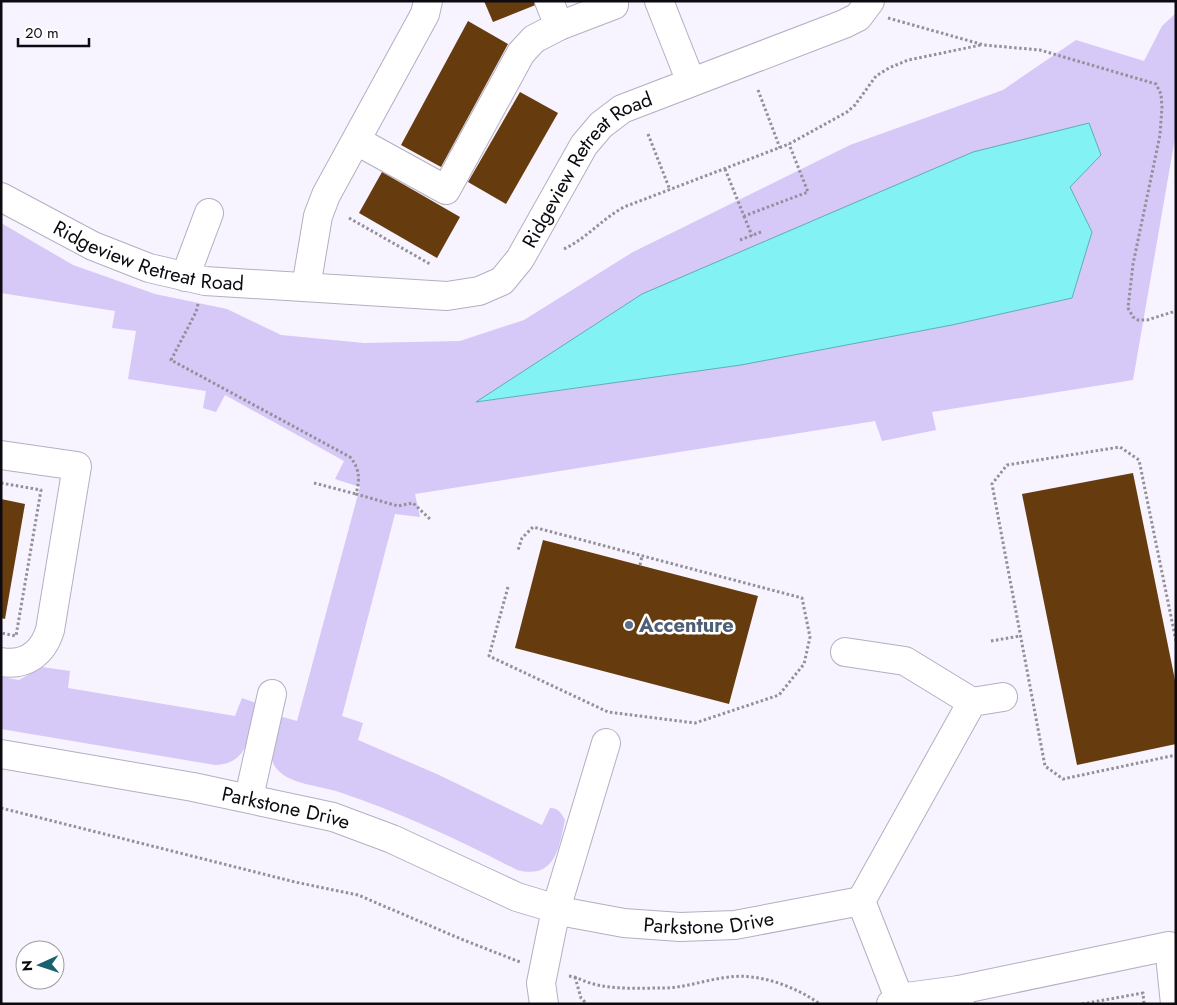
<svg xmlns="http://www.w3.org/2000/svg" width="1177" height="1005" viewBox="0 0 1177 1005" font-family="Jost,sans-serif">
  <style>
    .green { fill: #d6c8f7; fill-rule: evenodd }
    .water { fill: #82f2f5; stroke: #5fadb1 }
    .building { fill: #663c0e }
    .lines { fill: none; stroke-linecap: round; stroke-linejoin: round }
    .minor-casing { stroke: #b4afc1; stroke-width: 30 }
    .path { stroke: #939099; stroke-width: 3; stroke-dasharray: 2.5 2.5; stroke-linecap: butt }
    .minor { stroke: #fff; stroke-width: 28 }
    .service-dot { fill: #5c6f8a; stroke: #fff; stroke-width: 2 }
    .labels { text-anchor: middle; stroke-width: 5; stroke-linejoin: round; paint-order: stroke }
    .street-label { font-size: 20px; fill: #0d0b11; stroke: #fff }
    .service-label { font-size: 20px; font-weight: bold; fill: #4e5e75; stroke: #fff; text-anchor: start }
  </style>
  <rect width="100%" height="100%" fill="#f7f3ff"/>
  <g class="green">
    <path d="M1176,13V132L1133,380L932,412L936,430L882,441L875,421L415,494L420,517L395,514L342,716L363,723L358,740L439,775L542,825L550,808C559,808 561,813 565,820C559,848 555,880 517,870C459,840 401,813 339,792C318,785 290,785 276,768C265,753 275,732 279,716L297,721L360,487L335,479L344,461L225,395L216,412L203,408L206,391L128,379L136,331L112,328L115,311L1,293V223L73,265L155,294L227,309L281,335L364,343L460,341L524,320L633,252L850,145L1003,90L1076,40L1144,61L1162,26ZM1070,187L1092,232L1072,298L952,325L741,365L478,402L642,294Z"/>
    <path d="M42,667L70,671L68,688L235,716L242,698L256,703C249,731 251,764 215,765L1,729V677L19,680Z"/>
  </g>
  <polygon class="water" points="1089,123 1101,155 1070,187 1092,232 1072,298 952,325 741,365 476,402 642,294 973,152"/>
  <g class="building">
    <polygon points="484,1 537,1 538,4 493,22"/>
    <polygon points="468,21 508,44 441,167 401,145"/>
    <polygon points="520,92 558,113 506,204 468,182"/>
    <polygon points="382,172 460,217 437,258 359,213"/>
    <polygon points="1133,473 1176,685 1176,744 1077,765 1022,494"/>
    <polygon points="1,499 25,504 5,619 1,618"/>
    <polygon points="543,540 758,596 729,704 515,648"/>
  </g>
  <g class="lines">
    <g class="minor-casing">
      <g id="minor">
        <polyline points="549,1 559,26"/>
        <polyline points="659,1 691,82"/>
        <polyline points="357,141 446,190 521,53 534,39 559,26 614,5"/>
        <path id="s1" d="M1,197L93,246L149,268L205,281L447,296L479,291L502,281L520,259L584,145L601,125L622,109L844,24L858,17L870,1"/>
        <polyline points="185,277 209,213"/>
        <polyline points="306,287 318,216 326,195 425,14 428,1"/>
        <path d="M1,455L77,466L50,630C43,653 26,666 1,662"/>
        <polyline points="845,652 905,661 972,702"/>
        <path id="s2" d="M1,754L193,787L333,817L392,839L517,897L570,913L624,923L680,927L735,925L861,901"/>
        <polyline points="249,797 272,694"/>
        <polyline points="861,901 972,702 1003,697"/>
        <polyline points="861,901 899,998"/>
        <polyline points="959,990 1169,946 1175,1004"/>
        <polyline points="544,1004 541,983 556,909 606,743"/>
        <polyline points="891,1004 899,998 959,990 960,1004"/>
      </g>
    </g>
    <g class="path">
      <polyline points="888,18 984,45 1040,50 1156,84 1161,94 1162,107 1160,135 1133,264 1128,308 1133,317 1138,320 1147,320 1176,311"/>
      <polyline points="758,90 780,148"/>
      <polyline points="648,134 670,190"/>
      <polyline points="725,169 744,216 808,192 789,144"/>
      <polyline points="744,216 752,236"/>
      <polyline points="349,218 430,264"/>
      <polyline points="740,240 761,232"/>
      <path d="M564,249C587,238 602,219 624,207L789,144L847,112L855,105L876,76L889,68L908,60L981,45"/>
      <path d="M198,304L196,312L171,360L350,457C360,469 360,479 356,494L398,506L413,503L431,520"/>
      <polyline points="1,483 41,490 16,636 1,633"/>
      <polyline points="314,483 356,494"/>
      <polyline points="640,565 642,556"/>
      <polyline points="508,587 489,656 608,712 695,723 779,695 804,664 810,637 802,598 533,527 522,538 518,550"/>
      <polyline points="991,641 1020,636"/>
      <polyline points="1176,641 1139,460 1120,447 1007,465 992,484 1045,766 1063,779 1176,755"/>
      <polyline points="1,808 295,882 358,895 461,939 520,962"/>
      <path d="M569,976C577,977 583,981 590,983C612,990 640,988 663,988C686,988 707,979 730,977C760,973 796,987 820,1004"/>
      <polyline points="575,977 581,998 587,1004"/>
      <polyline points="1082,1004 1143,993 1144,1004"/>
    </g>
    <use href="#minor" class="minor"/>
  </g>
  <circle class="service-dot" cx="629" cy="625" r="5"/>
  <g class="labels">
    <g class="street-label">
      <text dy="7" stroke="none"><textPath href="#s1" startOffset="665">Ridgeview Retreat Road</textPath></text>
      <text dy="7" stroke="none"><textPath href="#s1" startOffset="161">Ridgeview Retreat Road</textPath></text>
      <text dy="7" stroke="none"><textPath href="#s2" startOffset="290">Parkstone Drive</textPath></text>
      <text dy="7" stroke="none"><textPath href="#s2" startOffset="734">Parkstone Drive</textPath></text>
    </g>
    <g class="service-label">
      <text x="639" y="632">Accenture</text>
    </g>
  </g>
  <rect width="1177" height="1005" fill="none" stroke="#0d0b11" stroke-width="5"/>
  <g transform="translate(40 965) rotate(267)"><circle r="24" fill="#ffffff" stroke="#9e9da0"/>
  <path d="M0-4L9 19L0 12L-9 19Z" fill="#196070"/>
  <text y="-8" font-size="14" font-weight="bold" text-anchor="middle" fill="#0d0b11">N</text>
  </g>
  <path d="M18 38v8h71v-8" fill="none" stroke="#0d0b11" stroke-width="2.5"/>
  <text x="25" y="38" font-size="15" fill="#0d0b11" stroke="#ffffff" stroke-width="4" paint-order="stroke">20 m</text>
</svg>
